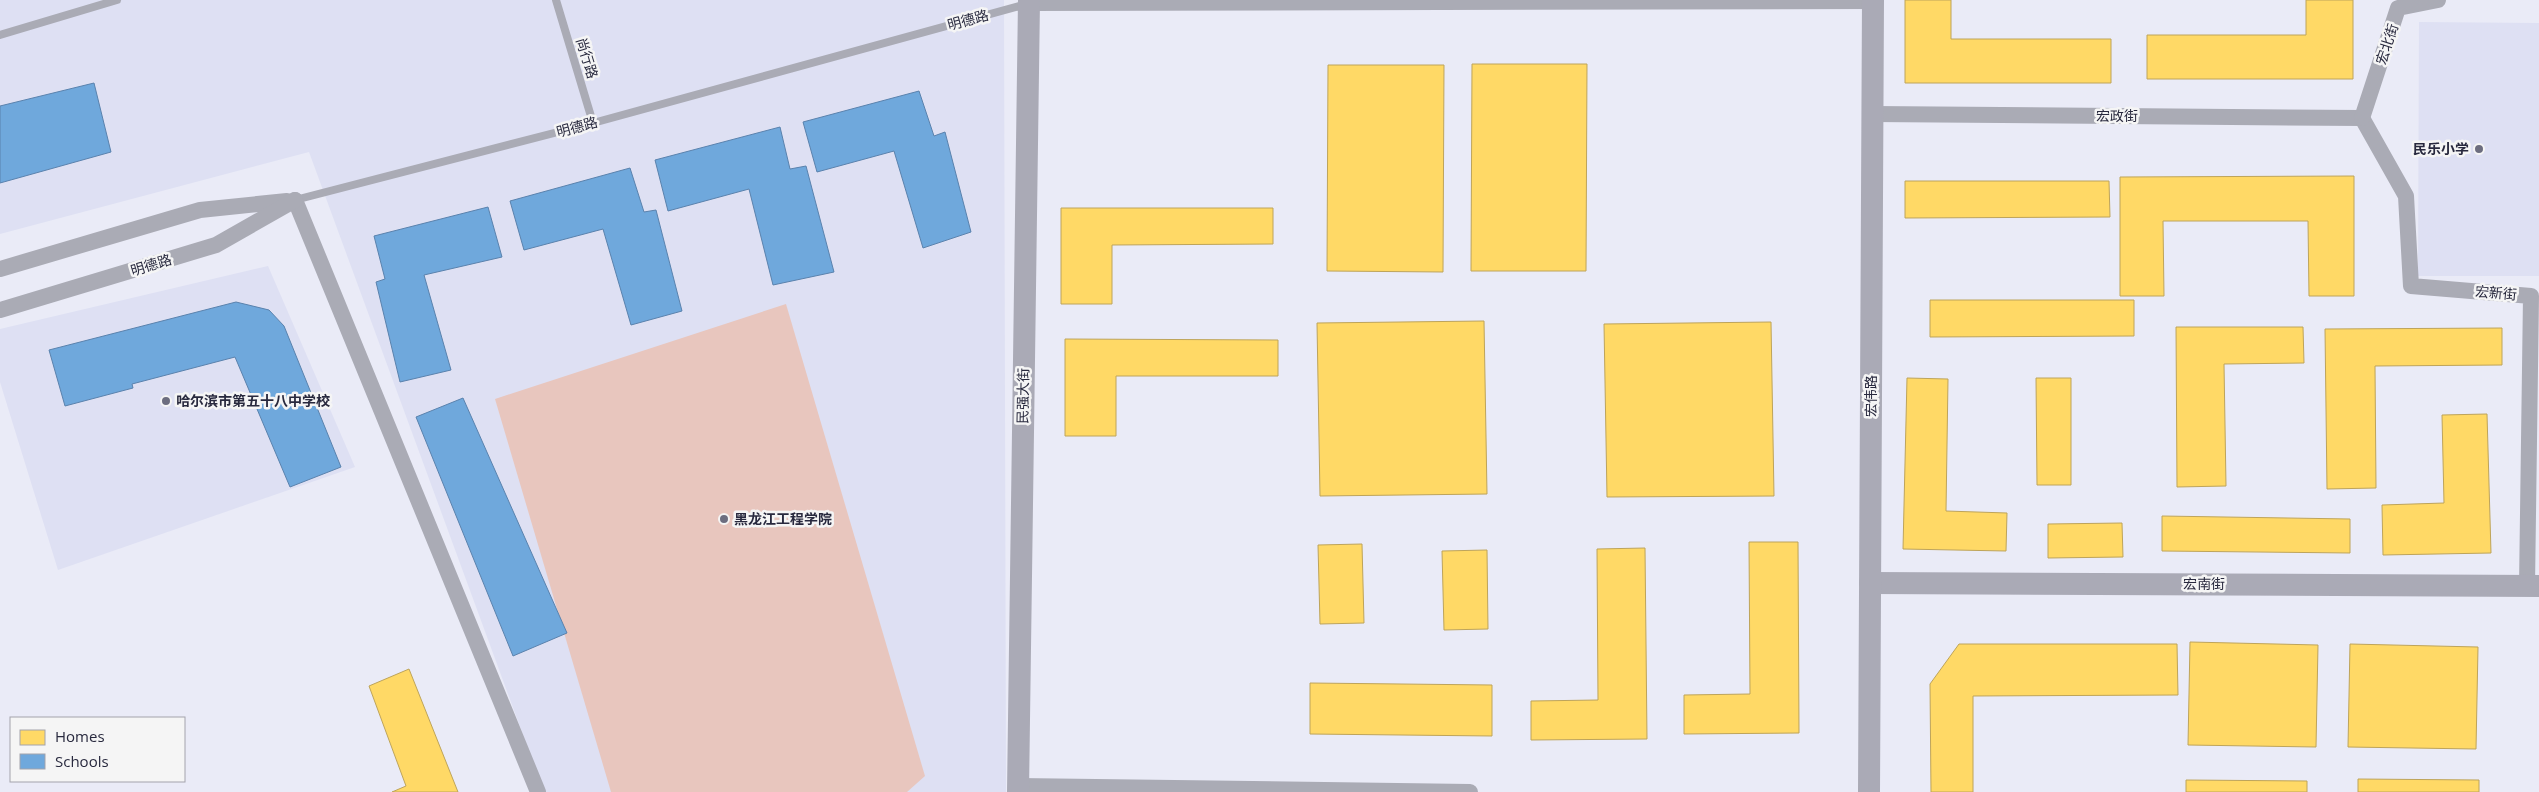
<svg xmlns="http://www.w3.org/2000/svg" width="2539" height="792" viewBox="0 0 2539 792" font-family="'Open Sans','Noto Sans SC',sans-serif">
  <style>
    .built { fill: #dee0f3 }
    .green { fill: #e8c6be }
    .homes { fill: #ffd966; stroke: #bea45a }
    .schools { fill: #6fa8dc; stroke: #5a82ad }
    .lines { fill: none; stroke-linecap: round; stroke-linejoin: round }
    .lane { stroke: #aaabb5; stroke-width: 8 }
    .street { stroke: #aaabb5; stroke-width: 16 }
    .secondary { stroke: #aaaab6; stroke-width: 22 }
    .poi-dot { fill: #6c6d7f; stroke: #f5f5f5; stroke-width: 2 }
    .labels { text-anchor: middle; stroke-width: 5; stroke-linejoin: round; paint-order: stroke }
    .street-label { font-size: 14px; fill: #28293e; stroke: #f5f5f5 }
    .poi-label { font-size: 14px; font-weight: bold; fill: #28293e; stroke: #f5f5f5; text-anchor: start }
  </style>
  <rect width="100%" height="100%" fill="#eaebf7"/>
  <g class="built">
    <polygon points="0,0 1004,0 1006,792 544,792 309,152 0,234"/>
    <polygon points="2419,22 2539,23 2539,276 2418,276"/>
    <polygon points="268,266 355,467 58,570 0,382 0,329"/>
  </g>
  <polygon class="green" points="786,304 925,776 907,792 611,792 495,399"/>
  <g class="homes">
    <polygon points="1905,0 1951,0 1951,39 2111,39 2111,83 1905,83"/>
    <polygon points="2306,0 2353,0 2353,79 2147,79 2147,35 2306,35"/>
    <polygon points="1472,64 1587,64 1586,271 1471,271"/>
    <polygon points="1328,65 1444,65 1443,272 1327,271"/>
    <polygon points="2354,176 2354,296 2309,296 2308,221 2163,221 2164,296 2120,296 2120,177"/>
    <polygon points="1905,181 2109,181 2110,217 1905,218"/>
    <polygon points="1061,208 1273,208 1273,244 1112,245 1112,304 1061,304"/>
    <polygon points="1930,300 2134,300 2134,336 1930,337"/>
    <polygon points="1484,321 1487,494 1320,496 1317,323"/>
    <polygon points="1771,322 1774,496 1607,497 1604,324"/>
    <polygon points="2176,327 2303,327 2304,363 2224,364 2226,486 2177,487"/>
    <polygon points="2502,328 2502,365 2375,366 2376,488 2327,489 2325,329"/>
    <polygon points="1065,339 1278,340 1278,376 1116,376 1116,436 1065,436"/>
    <polygon points="1907,378 1948,379 1946,511 2007,513 2006,551 1903,549"/>
    <polygon points="2036,378 2071,378 2071,485 2037,485"/>
    <polygon points="2487,414 2491,553 2383,555 2382,505 2444,503 2442,415"/>
    <polygon points="2162,516 2350,519 2350,553 2162,551"/>
    <polygon points="2122,523 2123,557 2048,558 2048,524"/>
    <polygon points="1749,542 1798,542 1799,733 1684,734 1684,695 1750,694"/>
    <polygon points="1362,544 1364,623 1320,624 1318,545"/>
    <polygon points="1645,548 1647,739 1531,740 1531,701 1598,700 1597,549"/>
    <polygon points="1487,550 1488,629 1444,630 1442,551"/>
    <polygon points="2190,642 2318,645 2316,747 2188,745"/>
    <polygon points="1959,644 2177,644 2178,695 1973,696 1973,792 1931,792 1930,684"/>
    <polygon points="2350,644 2478,647 2476,749 2348,747"/>
    <polygon points="409,669 458,792 392,792 406,786 369,686"/>
    <polygon points="1310,683 1492,685 1492,736 1310,734"/>
    <polygon points="2358,779 2479,780 2479,792 2358,792"/>
    <polygon points="2186,780 2307,781 2307,792 2186,792"/>
  </g>
  <g class="schools">
    <polygon points="94,83 111,152 0,183 0,106"/>
    <polygon points="919,91 934,136 945,132 971,232 923,248 894,151 817,172 803,122"/>
    <polygon points="780,127 790,169 806,166 834,272 773,285 749,189 668,211 655,160"/>
    <polygon points="630,168 644,212 656,210 682,311 631,325 603,229 524,250 510,201"/>
    <polygon points="488,207 502,257 424,275 451,370 400,382 376,282 385,279 374,236"/>
    <polygon points="236,302 269,310 284,326 341,467 290,487 235,357 132,384 133,388 65,406 49,350"/>
    <polygon points="463,398 567,633 513,656 416,417"/>
  </g>
  <g class="lines">
    <g class="lane">
      <polyline points="556,0 593,123"/>
      <polyline points="0,35 117,0"/>
      <polyline points="295,200 593,123 1027,4"/>
    </g>
    <g class="street">
      <polyline points="1029,3 1873,1"/>
      <polyline points="1872,114 2362,118"/>
      <polyline points="2362,118 2406,196 2411,286 2531,296 2527,586"/>
      <polyline points="2362,118 2398,8 2438,0"/>
      <polyline points="295,200 538,792"/>
      <polyline points="0,269 200,210 287,201"/>
      <polyline points="0,310 216,245 295,200"/>
      <polyline points="1018,786 1470,792"/>
    </g>
    <g class="secondary">
      <polyline points="1870,583 2539,586"/>
      <polyline points="1018,792 1029,0"/>
      <polyline points="1869,792 1873,0"/>
    </g>
  </g>
  <g class="poi-dot">
    <circle cx="2479" cy="149" r="5"/>
    <circle cx="166" cy="401" r="5"/>
    <circle cx="724" cy="519" r="5"/>
  </g>
  <g class="labels">
    <g class="street-label">
      <text transform="translate(968 20) rotate(-15)" y="5">明德路</text>
      <text transform="translate(2387 44) rotate(-72)" y="5">宏北街</text>
      <text transform="translate(587 58) rotate(73)" y="5">尚行路</text>
      <text x="2117" y="121">宏政街</text>
      <text transform="translate(577 127) rotate(-15)" y="5">明德路</text>
      <text transform="translate(151 265) rotate(-17)" y="5">明德路</text>
      <text transform="translate(2496 293) rotate(5)" y="5">宏新街</text>
      <text transform="translate(1023 396) rotate(-89)" y="5">民强大街</text>
      <text transform="translate(1871 396) rotate(-90)" y="5">宏伟路</text>
      <text x="2204" y="589">宏南街</text>
    </g>
    <g class="poi-label">
      <text x="2469" y="154" text-anchor="end">民乐小学</text>
      <text x="176" y="406">哈尔滨市第五十八中学校</text>
      <text x="734" y="524">黑龙江工程学院</text>
    </g>
  </g>
  <rect x="10" y="717" width="175" height="65" fill="#f5f5f5" stroke="#a3a3ac"/>
  <rect x="20" y="730" width="25" height="15" fill="#ffd966" stroke="#a3a3ac"/>
  <text x="55" y="742" font-size="15" fill="#28293e">Homes</text>
  <rect x="20" y="754" width="25" height="15" fill="#6fa8dc" stroke="#a3a3ac"/>
  <text x="55" y="767" font-size="15" fill="#28293e">Schools</text>
</svg>
